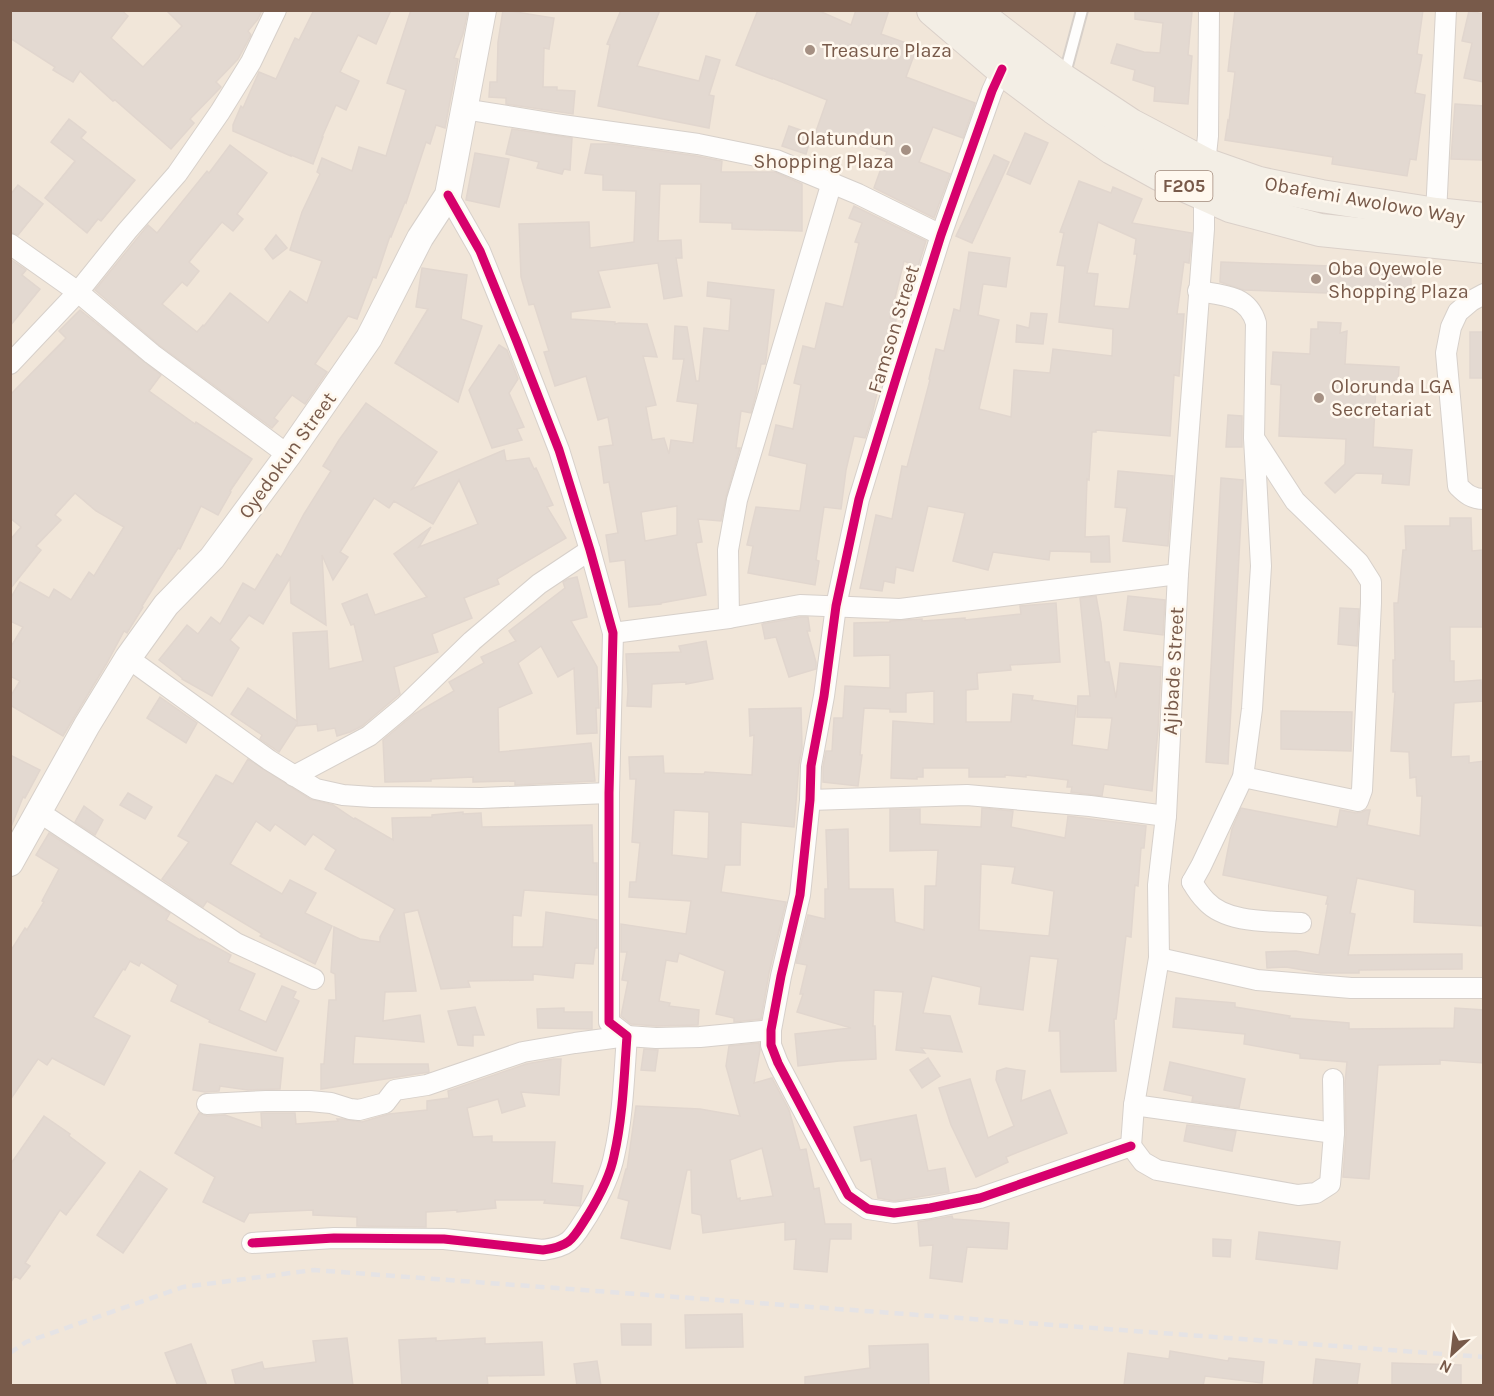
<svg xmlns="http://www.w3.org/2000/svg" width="1494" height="1396" viewBox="0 0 1494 1396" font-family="Karla,sans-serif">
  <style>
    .residential { fill: #f1e6d9 }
    .building { fill: #e3d9d1; stroke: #e1d6ce; stroke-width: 1.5; fill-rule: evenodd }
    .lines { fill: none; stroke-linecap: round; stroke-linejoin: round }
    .service-casing { stroke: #d7d0ca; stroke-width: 14 }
    .minor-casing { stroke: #d7d0ca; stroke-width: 22 }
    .tertiary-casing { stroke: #d7d0ca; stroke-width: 28 }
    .primary-casing { stroke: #dad0c9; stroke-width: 34 }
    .service { stroke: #fefdfc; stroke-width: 10 }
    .minor { stroke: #fefdfc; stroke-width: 20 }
    .tertiary { stroke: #fefdfc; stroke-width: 26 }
    .primary { stroke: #f3eee5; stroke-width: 32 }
    .rail { stroke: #e5e3e5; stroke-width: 4.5; stroke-dasharray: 9 6; stroke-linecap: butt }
    .cycleway-casing { stroke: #fff8ee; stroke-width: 13 }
    .cycleway { stroke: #d6006c; stroke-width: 9 }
    .poi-dot { fill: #a59083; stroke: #fff8ee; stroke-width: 2 }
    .labels { text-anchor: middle; stroke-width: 5; stroke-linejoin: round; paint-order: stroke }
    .shield { fill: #fff8ee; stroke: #a0897b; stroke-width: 1.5 }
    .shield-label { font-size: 18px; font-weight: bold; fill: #785a4a }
    .poi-label { font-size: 20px; fill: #785a4a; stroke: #fff8ee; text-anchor: start }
    .street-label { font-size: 20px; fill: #785a4a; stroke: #fff8ee }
  </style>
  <rect width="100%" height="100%" fill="#f8f3ec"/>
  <rect class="residential" x="11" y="11" width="1472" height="1374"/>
  <g class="building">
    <polygon points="10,10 121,10 128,16 111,38 143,67 182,26 166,10 262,10 258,19 248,31 251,35 238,59 216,82 221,87 190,119 194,123 171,149 115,100 113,101 80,71 73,82 53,70 55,67 10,38"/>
    <polygon points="314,10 391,10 376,44 358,35 340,72 359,81 346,110 336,105 322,137 323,137 313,164 291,155 291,156 233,131 233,125 241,106 243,108 259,72 276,79 295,38 299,40"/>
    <polygon points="411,10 468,10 463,34 454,58 458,59 445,128 436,125 430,144 426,142 406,203 405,202 391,237 390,236 376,278 373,277 357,319 348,316 315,364 327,372 305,404 292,395 274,418 278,421 272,428 159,345 95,290 148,225 157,233 207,171 209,173 230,145 267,173 237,214 243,219 233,231 222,222 189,262 199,271 187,286 182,282 162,304 197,332 203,325 204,326 230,293 268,323 290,291 307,303 322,261 290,250 302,212 320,174 317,172 322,158 352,171 359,147 386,156 406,90 387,83"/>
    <polygon points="503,10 554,18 549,49 544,48 543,87 557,87 557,90 575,91 573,114 506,104 506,98 489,97 490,82 497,82 498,42"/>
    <polygon points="621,10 660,10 637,66 699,81 706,56 720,60 709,95 714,96 709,128 598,106 610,45 607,44"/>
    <polygon points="758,10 817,10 851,25 856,10 889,10 881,34 917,47 906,77 975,103 963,138 933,127 919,162 950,174 934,218 874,188 887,152 843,136 840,146 814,137 827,100 772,78 772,79 736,65"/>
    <polygon points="1135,10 1185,10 1192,12 1188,55 1192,56 1188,104 1154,101 1155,87 1133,80 1135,70 1111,63 1117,44 1144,52 1160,53 1163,23 1135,19"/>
    <polygon points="1235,10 1423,10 1417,54 1422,55 1415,93 1425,95 1416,160 1410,159 1407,176 1332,164 1333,157 1225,140 1228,120 1229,121 1235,72 1228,71"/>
    <polygon points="1469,11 1484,14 1484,82 1464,78 1472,43 1462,41"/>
    <polygon points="1455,104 1484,106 1482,160 1451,159"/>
    <polygon points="69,119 86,132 81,138 135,180 101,221 98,219 87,233 45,198 75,161 51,142"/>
    <polygon points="789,126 812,134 806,154 782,146"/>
    <polygon points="512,129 572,138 570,170 564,169 562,174 537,168 539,162 506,154"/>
    <polygon points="1025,133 1048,143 1030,184 1007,174"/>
    <path d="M591,144H612L696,156L722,161L721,172H775L802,184V231L732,229V223L700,222L701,184H660L658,241L681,240L682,258H676L682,296L664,299L658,263L598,271L610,307L571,312V319L615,322V324L619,323L647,324L657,357L643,356L656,405L646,407L652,440L664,438L669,454L671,440L693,443L698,404L677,401L684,359H673L675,326L687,327L696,381H699L704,328L729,331L731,299L707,296L708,282L774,290L766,359L765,364H761L756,394L751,413L741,411L736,448H740L726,497L721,521L698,519L702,542L696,543L706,595L661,603V604L629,607L625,560L610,562L606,535L618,533L609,482L604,483L599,447L613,445L608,417L598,420L586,376L555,386L544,352L549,351L534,304L529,305L521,277L519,224L589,222L590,248L634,242L636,191L603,190V175L585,173ZM677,506V535L645,541L641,512Z"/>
    <polygon points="475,153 509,159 499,207 466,200"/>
    <polygon points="994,155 1009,162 972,243 956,236"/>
    <path d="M1079,181L1111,193L1113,187L1142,199L1132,223L1192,233L1189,263L1184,262L1177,314H1184L1179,376L1174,375L1170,436L1096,430V432H1092L1089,480L1087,479L1085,537L1109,536L1110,562H1091V552L1050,551L1049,560L993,552L988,570L953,561L965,513L928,506L913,571L896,567L894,583L884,581L882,591L860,588L876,515L892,519L902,466L907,467L930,380L929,379L936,349L944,351L954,309L960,311L969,252L1010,258L1006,287L983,284L978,315L999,320L979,409L1011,417L1014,370L1050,373L1053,349L1112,356L1113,329L1059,322L1065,266L1057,265L1064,233L1060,232ZM1098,222L1136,239L1134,254H1137L1129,309L1094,306L1098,274L1087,273Z"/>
    <polygon points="18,185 43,204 18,235 10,232 10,195"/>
    <polygon points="854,206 926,241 918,267 904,261 890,318 896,320 889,349 887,348 871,420 865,438 854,436 846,470 841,509 824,507 816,560 819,561 815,585 748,573 753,546 747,545 756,507 800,511 807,464 769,455 776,425 793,429 801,385 794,383 803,346 815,349 826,303 843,307 859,243 855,242 862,223 849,218"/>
    <polygon points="276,235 287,248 273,259 265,249"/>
    <polygon points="10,259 26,270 22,275 40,289 10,326"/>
    <polygon points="1221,262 1411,269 1411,296 1244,290 1220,282"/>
    <polygon points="422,268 467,275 461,319 482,326 458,402 395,363 428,309 416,307"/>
    <polygon points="80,310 161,375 149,391 195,424 196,422 252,459 230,491 231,492 218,515 201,506 180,549 178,548 142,606 143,607 127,633 124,631 107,663 63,736 10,705 10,697 20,681 10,676 10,648 23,627 10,621 10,599 20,582 49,598 54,589 71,600 89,572 94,576 124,527 96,511 75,493 55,515 61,520 36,546 41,550 10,589 10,540 21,527 10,518 10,395 66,338 59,331"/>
    <polygon points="1031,313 1047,314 1043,344 1016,342 1017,325 1029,328"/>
    <polygon points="1318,322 1341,323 1340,333 1347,331 1345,364 1399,367 1398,385 1376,384 1373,447 1412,450 1409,485 1382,483 1383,474 1356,473 1335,493 1325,483 1345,464 1346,439 1279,436 1281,385 1271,384 1273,352 1310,354 1311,329 1318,329"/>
    <rect x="1470" y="332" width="14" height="46"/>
    <polygon points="499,345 507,350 518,379 509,393 524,427 517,429 522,440 492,448 469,390"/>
    <polygon points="366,403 437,452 412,489 504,450 506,461 529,458 534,469 536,468 553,505 547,507 566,538 497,579 499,584 464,598 472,618 432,634 438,652 394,667 400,694 362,726 350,732 337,736 335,728 318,731 317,724 297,726 297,724 279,752 260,739 262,735 231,714 248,688 297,721 293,633 327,631 329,669 363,661 354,624 351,625 342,604 367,594 375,615 427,597 394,554 431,527 419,547 478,524 459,480 433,524 394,501 389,508 374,498 340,552 348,557 333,580 322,555 326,625 291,603 290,578 263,624 249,615 230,640 239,648 212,696 182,679 182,678 159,660 187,625 198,634 211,617 220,624 243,583 255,590 277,554 281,557 304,514 331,471 323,466 339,440"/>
    <polygon points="1228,415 1242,416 1242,447 1226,447"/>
    <polygon points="1118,471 1173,476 1168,546 1123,541 1127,508 1115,507"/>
    <polygon points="1221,478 1243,480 1228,764 1206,762"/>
    <polygon points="1450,518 1471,518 1472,551 1482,550 1484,627 1450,627 1450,661 1454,661 1454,682 1481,680 1483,701 1454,703 1451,757 1469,756 1469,763 1484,761 1484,926 1414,922 1415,890 1357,878 1350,913 1355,914 1348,955 1462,954 1462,969 1359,970 1359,973 1321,973 1286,967 1267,968 1266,952 1296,951 1319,955 1328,904 1326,904 1328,896 1223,875 1232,829 1241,808 1337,827 1340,810 1356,813 1362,812 1366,810 1370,810 1367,825 1420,836 1422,796 1417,796 1416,777 1410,778 1409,752 1391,751 1395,692 1393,692 1393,660 1395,660 1394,603 1398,603 1403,550 1406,550 1405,526 1450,526"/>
    <polygon points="577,577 587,617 571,621 597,667 599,708 596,708 597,733 577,734 574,668 558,677 541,646 518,663 532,693 498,708 499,752 591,743 595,781 515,785 515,781 473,782 473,777 431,779 431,781 385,782 383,740 414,714 454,691 449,682 484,663 481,657 516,641 509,631 565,588 563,582 568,579"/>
    <polygon points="1096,596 1101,623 1105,662 1109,662 1116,698 1120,663 1161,667 1158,730 1152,791 1104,784 1102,796 1071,792 1072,787 1067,787 1068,780 1026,775 1026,777 1005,775 1005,777 969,777 969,768 923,768 923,777 917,777 917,779 891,778 893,721 934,724 934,691 906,693 906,712 890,712 890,709 864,708 860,755 862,755 858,786 823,782 823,767 826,751 832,751 834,718 843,718 845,686 890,688 890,655 854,656 854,623 890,622 890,621 922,619 922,621 965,618 965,620 1021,614 1020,606 1056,603 1060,662 1010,665 1011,670 977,673 978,689 966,690 966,722 1011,722 1013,694 1033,696 1032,700 1076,706 1072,745 1108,750 1112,718 1077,717 1078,696 1090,696 1080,598"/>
    <polygon points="1128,596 1165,600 1163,635 1124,630"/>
    <polygon points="1340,608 1359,609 1357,646 1338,644"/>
    <polygon points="801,617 808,617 810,631 807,631 816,662 816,669 789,677 776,637 765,639 762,624"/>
    <polygon points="706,641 713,679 686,684 686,682 652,684 651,707 627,706 628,691 626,654 681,652 679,646"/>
    <polygon points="160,697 197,723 186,743 147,718"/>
    <path d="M801,708L802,748L799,764L794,827L741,822L740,865H725L721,892L786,902L769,973L761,1019L734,1022V1018L716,1014L725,971L679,953L677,962L666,960L659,1001L670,1003L669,1006L699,1010L698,1025L656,1026L631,1024L621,1016L628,981L622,980L627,952H621V924L686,934L691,901L629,897L630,882H636L640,843L632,842L636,779H630L629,757L663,756L664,773L704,774L705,772L752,775L754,735L750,736L749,709ZM674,810L709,812L708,859L672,855Z"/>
    <polygon points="1281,711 1352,712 1351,751 1281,749"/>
    <polygon points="10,755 40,770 25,798 23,797 11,827"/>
    <polygon points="248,759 310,799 333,805 354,819 355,818 393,840 392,818 432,817 432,815 463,812 463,814 481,813 482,827 592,825 593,863 597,863 597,895 524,890 521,916 513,915 512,947 543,947 546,912 597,920 597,948 595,948 593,964 575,963 573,978 533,974 533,980 468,981 470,987 441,989 418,910 404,913 416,991 385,992 383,1021 420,1015 424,1042 355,1036 353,1064 428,1064 429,1072 321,1089 321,1064 324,1064 329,1000 336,1000 335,974 331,972 334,927 360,939 380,942 380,937 395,909 325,869 336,850 313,834 305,845 275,824 270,831 256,821 230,864 282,894 290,880 316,893 305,913 332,926 315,964 260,936 262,934 207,901 203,907 162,879 189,842 178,836 216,775 233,784"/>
    <polygon points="128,793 152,807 145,819 120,805"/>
    <polygon points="84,806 103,820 95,835 75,822"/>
    <path d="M982,808L1013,811L1011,827L1065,838L1068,816L1146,826L1144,848H1141L1138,886L1135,885L1131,937L1126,936L1116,1019H1114L1116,1071L1061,1072L1060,1031H1049L1058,959L1030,956L1023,1010L979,1004L981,987L932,976L923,1013L950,1016L962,1052L921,1048L925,1053L896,1050L903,992L874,990L873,1026H875L876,1059L839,1061L798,1066L795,1034L851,1028L797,1012L803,994H800L807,965L796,963L808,915L825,919V889H828L826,830L848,829L849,889H893L895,922L924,930L925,886H936L938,850L890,851V809H920V824L981,827ZM981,864L1015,867L1012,883L1054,891L1049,936L979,930Z"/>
    <polygon points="49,833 170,913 166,920 200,940 201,939 231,955 228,962 255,974 239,1010 266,1022 282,986 296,992 293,998 299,1001 276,1051 209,1022 210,1020 171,1001 178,985 141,962 139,966 130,961 125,970 123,969 93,1017 130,1036 104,1085 52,1058 47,1065 38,1059 10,1100 10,952 25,928 27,930 44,902 42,901 59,869 36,855"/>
    <polygon points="1176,998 1235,1003 1235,1007 1290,1016 1289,1018 1349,1023 1349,1029 1454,1028 1455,1008 1484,1010 1484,1063 1440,1060 1440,1064 1378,1065 1369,1179 1343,1177 1346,1134 1345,1083 1347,1062 1300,1058 1300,1054 1244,1044 1245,1034 1173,1027"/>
    <polygon points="475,1007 484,1035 473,1035 473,1046 458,1045 448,1011"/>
    <polygon points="564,1008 564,1012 592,1012 592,1029 538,1028 537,1009"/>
    <path d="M759,1043L760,1050L754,1083L772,1078L789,1110L800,1150L806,1149L814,1189L819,1188L825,1224H851V1239H830L827,1272L794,1269L796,1239L785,1240V1222L703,1233L701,1215L692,1213L691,1170H687L670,1249L621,1238L629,1201L618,1198L626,1169H627L636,1106L700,1109L740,1116L726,1066L729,1046ZM762,1148L773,1196L740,1201V1198L737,1199L730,1160Z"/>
    <polygon points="200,1044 283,1058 280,1089 248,1090 220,1086 219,1091 205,1092 193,1090"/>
    <polygon points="644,1049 658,1050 655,1071 641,1070"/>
    <polygon points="928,1058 940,1076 922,1088 910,1070"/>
    <polygon points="554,1059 561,1059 559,1095 521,1092 525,1106 502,1113 498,1099 467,1108 473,1137 492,1136 492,1142 555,1142 552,1183 583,1186 580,1206 544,1203 545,1200 495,1200 496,1208 457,1212 457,1210 426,1212 426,1227 357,1226 357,1217 313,1215 313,1210 249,1213 244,1222 203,1202 215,1177 175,1153 199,1113 207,1116 225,1115 262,1128 261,1113 295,1113 296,1124 338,1121 337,1119 342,1119 362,1122 389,1114 427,1110 427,1101 449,1098 448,1091 526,1064"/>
    <polygon points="1170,1062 1245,1079 1239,1108 1192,1101 1193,1096 1164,1090"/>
    <polygon points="1006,1068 1025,1071 1021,1101 1050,1090 1067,1133 1006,1157 1008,1162 976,1177 951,1125 939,1088 970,1079 988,1138 1014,1126 996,1080 997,1071"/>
    <polygon points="916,1115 928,1171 945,1168 949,1192 894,1201 878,1198 871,1159 861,1161 854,1127"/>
    <polygon points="44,1116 70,1134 69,1136 105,1163 66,1215 60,1210 25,1263 30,1266 20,1279 15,1276 10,1283 10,1165"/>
    <polygon points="1187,1125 1236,1131 1232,1151 1184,1141"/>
    <polygon points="140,1171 167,1189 123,1253 97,1235"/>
    <polygon points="952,1216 953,1219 1009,1223 1007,1249 967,1247 962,1282 930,1278 933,1245 920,1246 918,1222"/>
    <polygon points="1259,1232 1340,1242 1337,1269 1256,1259"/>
    <polygon points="1213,1239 1231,1240 1230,1257 1213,1256"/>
    <polygon points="742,1314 743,1347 686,1348 685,1315"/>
    <polygon points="621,1324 651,1324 651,1345 622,1345"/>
    <polygon points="347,1338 353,1386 236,1386 232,1370 262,1362 264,1369 316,1362 313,1341"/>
    <polygon points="436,1338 436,1341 485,1338 485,1344 542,1342 544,1375 487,1376 488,1386 402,1386 399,1340"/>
    <polygon points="191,1344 207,1386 178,1386 165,1353"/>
    <polygon points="928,1344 929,1386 805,1386 805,1377 870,1368 869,1346"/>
    <polygon points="1170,1351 1228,1361 1229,1358 1264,1362 1262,1383 1205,1376 1203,1386 1124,1386 1128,1353 1169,1359"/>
    <polygon points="1316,1359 1360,1364 1357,1386 1313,1386"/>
    <polygon points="597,1361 601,1386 577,1386 574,1364"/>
    <polygon points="1392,1363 1461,1365 1461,1386 1392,1386"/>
  </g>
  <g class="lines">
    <g class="service-casing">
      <polyline id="service" points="1064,77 1082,10"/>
    </g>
    <g class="minor-casing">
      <g id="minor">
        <polyline points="1002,69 992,91 941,235 898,372 859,499 836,606 824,696 811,766 810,800 800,895 781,976 771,1030 771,1045 778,1063 848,1195 868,1209 894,1213 930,1208 980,1198 1131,1146"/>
        <polyline points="464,109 556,124 698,144 776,160 858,194 941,235"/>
        <polyline points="1205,164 1208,136 1209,10"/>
        <polyline points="1439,223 1436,214 1446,10"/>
        <polyline points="10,244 78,292 152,354 288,455"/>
        <path d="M1484,294L1471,301L1458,312L1451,327L1446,353L1458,486C1466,494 1472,499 1484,499"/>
        <polyline points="10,364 78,292 127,231 177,174 220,112 251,62 276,10"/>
        <polyline points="729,618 728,550 737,500 832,182"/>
        <polyline points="613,633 729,618 800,605 900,609 1178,574"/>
        <polyline points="128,658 269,760 316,789 343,795 372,797 481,798 609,793"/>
        <polyline points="294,776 369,736 405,706 472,641 539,584 590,550"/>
        <polyline points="1243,777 1358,801 1362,790 1371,603 1371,582 1359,563 1295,501 1256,441"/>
        <polyline points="810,800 967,795 1090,806 1166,816"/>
        <polyline points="39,812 236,943 314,979"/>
        <path d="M1192,882L1201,866L1243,777L1252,709L1261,566L1254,438L1256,323C1248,295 1223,295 1198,291"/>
        <path d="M1192,882C1196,889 1201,896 1206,901C1227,924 1272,921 1301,923"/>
        <polyline points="1159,958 1257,980 1351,988 1484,988"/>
        <polyline points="207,1104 266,1101 310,1101 331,1103 350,1109 359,1110 385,1103 395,1090 427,1085 523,1052 575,1043 627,1036 656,1038 700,1037 771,1030"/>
        <polyline points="1134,1105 1334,1133"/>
        <polyline points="1131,1146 1134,1105 1159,958 1158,885 1166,816 1178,574 1204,229 1204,194"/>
        <polyline points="1131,1146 1143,1162 1157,1170 1298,1195 1316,1193 1330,1184 1334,1133 1333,1079"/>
        <path d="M252,1243L334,1238L444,1239L543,1250C572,1246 573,1238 588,1215C599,1197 610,1177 614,1156C623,1117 624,1076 627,1036L609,1022V793L613,633L590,550L559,450L517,342L480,251L448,195"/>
      </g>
    </g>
    <g class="tertiary-casing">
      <polyline id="tertiary" points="10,863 87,725 128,658 166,605 212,558 288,455 369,338 420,238 448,195 483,10"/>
    </g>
    <g class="primary-casing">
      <g id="primary">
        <polyline points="933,10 1002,69 1054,108 1112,148 1161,175 1230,206 1320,230 1484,247"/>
        <polyline points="972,10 1063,80 1131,125 1205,164 1259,183 1321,196 1436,214 1484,219"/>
      </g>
    </g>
    <use href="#service" class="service"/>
    <use href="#minor" class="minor"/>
    <use href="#tertiary" class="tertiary"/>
    <use href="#primary" class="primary"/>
    <polyline class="rail" points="10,1353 26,1342 183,1287 314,1270 1484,1357"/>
    <g class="cycleway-casing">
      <g id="cycleway">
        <polyline points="1002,69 992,91 941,235 898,372 859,499 836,606 824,696 811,766 810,800 800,895 781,976 771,1030 771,1045 778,1063 848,1195 868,1209 894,1213 930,1208 980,1198 1131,1146"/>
        <path d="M252,1243L334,1238L444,1239L543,1250C572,1246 573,1238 588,1215C599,1197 610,1177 614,1156C623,1117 624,1076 627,1036L609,1022V793L613,633L590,550L559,450L517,342L480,251L448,195"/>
      </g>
    </g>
    <use href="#cycleway" class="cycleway"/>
  </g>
  <g class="poi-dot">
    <circle cx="810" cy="50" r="6"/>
    <circle cx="906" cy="150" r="6"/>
    <circle cx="1316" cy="279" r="6"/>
    <circle cx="1319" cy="398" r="6"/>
  </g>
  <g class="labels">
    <rect class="shield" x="1155.5" y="171" width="57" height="30" rx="4.5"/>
    <g class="shield-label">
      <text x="1184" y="192">F205</text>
    </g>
    <g class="poi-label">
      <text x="822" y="57">Treasure Plaza</text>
      <text x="894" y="145" text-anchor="end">Olatundun<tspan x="894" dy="23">Shopping Plaza</tspan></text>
      <text x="1328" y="275">Oba Oyewole<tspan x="1328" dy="23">Shopping Plaza</tspan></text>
      <text x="1331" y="393">Olorunda LGA<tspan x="1331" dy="23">Secretariat</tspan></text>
    </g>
    <g class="street-label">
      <text transform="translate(1365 200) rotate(10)" y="7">Obafemi Awolowo Way</text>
      <text transform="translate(893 329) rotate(-73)" y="7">Famson Street</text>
      <text transform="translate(287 455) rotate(-54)" y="7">Oyedokun Street</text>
      <text transform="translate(1173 671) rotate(-87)" y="7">Ajibade Street</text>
    </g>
  </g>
  <rect width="1494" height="1396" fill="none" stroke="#785a4a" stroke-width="24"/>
  <g transform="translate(1452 1354) rotate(207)" stroke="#fff8ee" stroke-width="4.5" paint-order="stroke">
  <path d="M0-4.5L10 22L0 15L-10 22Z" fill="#785a4a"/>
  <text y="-9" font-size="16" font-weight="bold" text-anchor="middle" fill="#785a4a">N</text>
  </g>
</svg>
